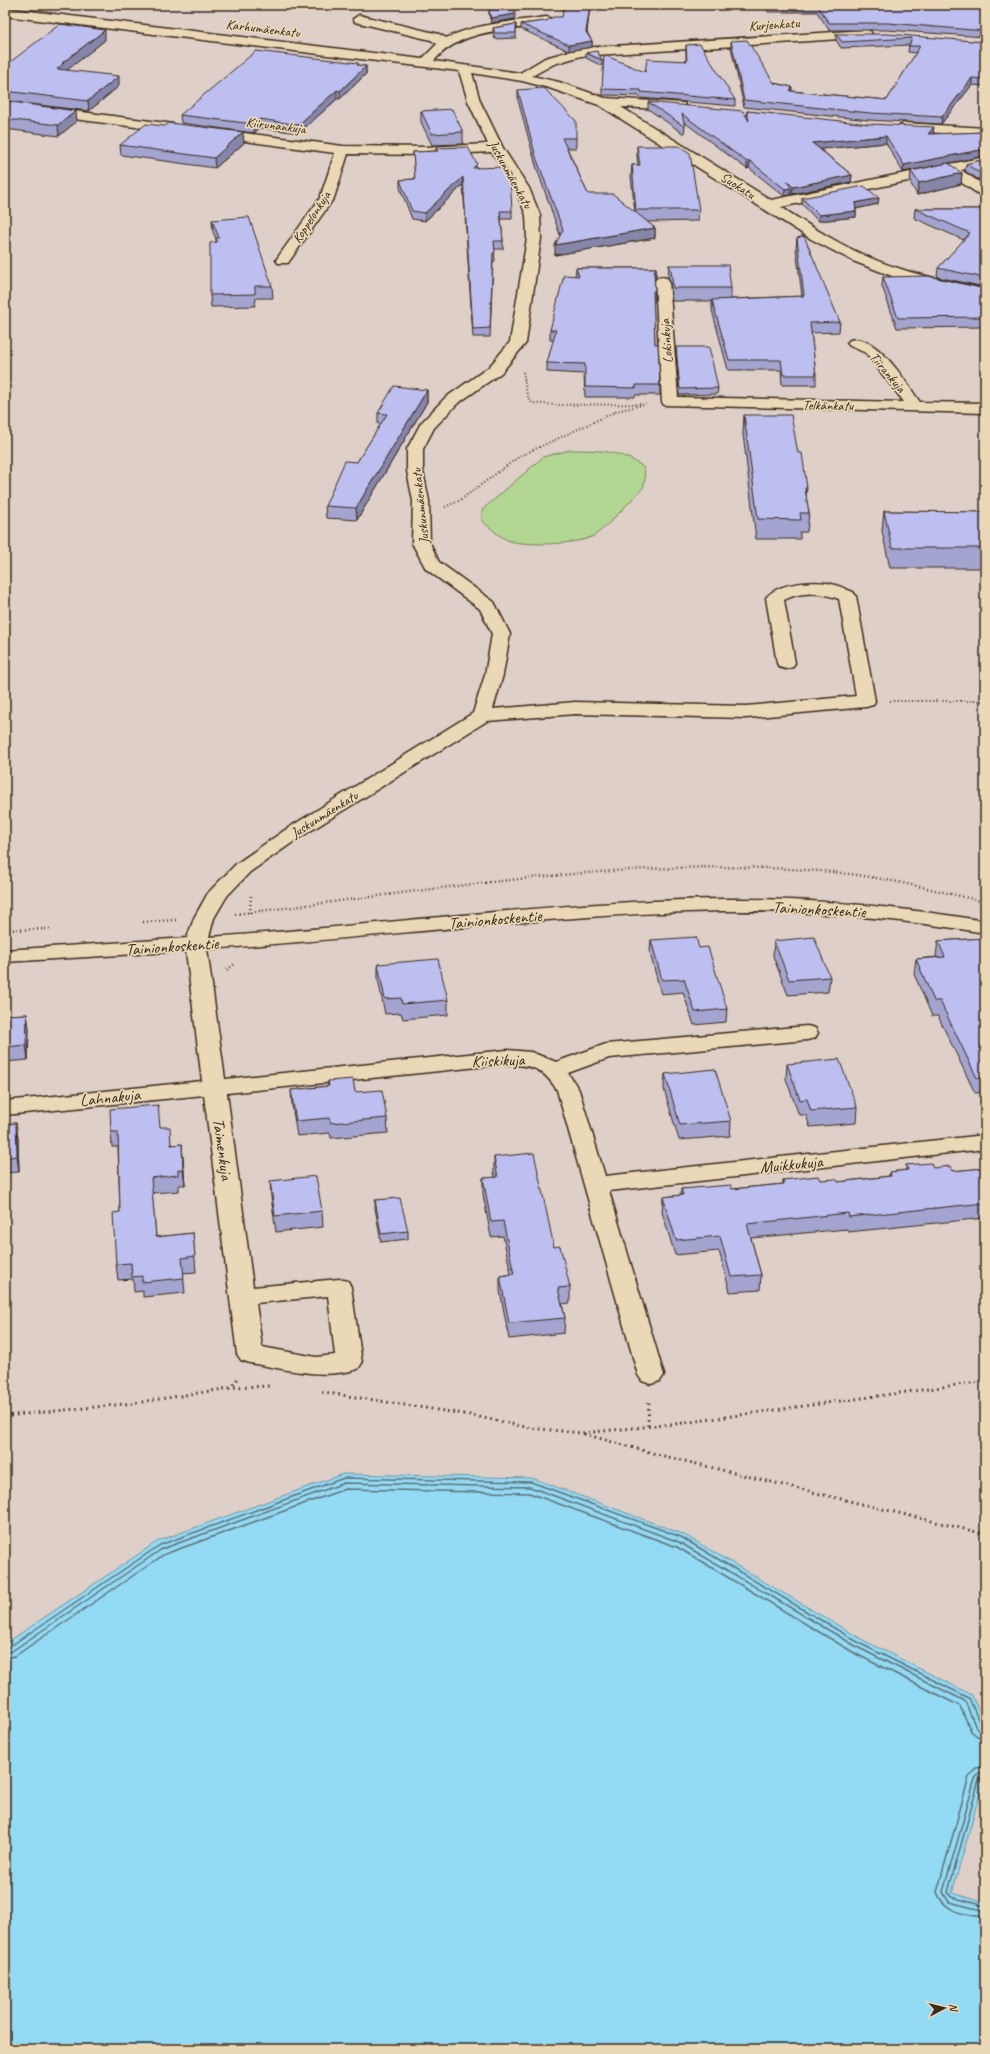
<svg xmlns="http://www.w3.org/2000/svg" width="990" height="2054" viewBox="0 0 990 2054" font-family="Caveat,sans-serif">
  <style>
    .green { fill: #b2d792; stroke: #768058 }
    .water { fill: #93daf5; stroke: #70949f }
    .lines { fill: none; stroke-linecap: round; stroke-linejoin: round }
    .shore { stroke: #5e7074; stroke-width: 1.5 }
    .minor-casing { stroke: #3b2a1e; stroke-width: 3 }
    .path-far3 { stroke: #3b2a1e; stroke-width: 1.5; stroke-dasharray: 0.5 2; stroke-linecap: butt }
    .path-far2 { stroke: #3b2a1e; stroke-width: 2; stroke-dasharray: 1 2.5; stroke-linecap: butt }
    .path-far1 { stroke: #3b2a1e; stroke-width: 2.5; stroke-dasharray: 1 3; stroke-linecap: butt }
    .path { stroke: #3b2a1e; stroke-width: 3; stroke-dasharray: 1.5 4; stroke-linecap: butt }
    .minor { fill: #ebd8b6; fill-rule: evenodd }
    .wall { fill: #a3a4cf; stroke: #3b2a1e }
    .shaded-wall { fill: #8586a9; stroke: #3b2a1e }
    .building { fill: #bebff1; stroke: #3b2a1e }
    .labels { text-anchor: middle; stroke-width: 3.5; stroke-linejoin: round; paint-order: stroke }
    .far-street-label { font-size: 14px; fill: #3b2a1e; stroke: #ebd8b6 }
    .street-label { font-size: 17px; fill: #3b2a1e; stroke: #ebd8b6 }
  </style>
  <rect width="100%" height="100%" fill="#ded0c8"/>
  <filter id="ink" filterUnits="userSpaceOnUse"><feTurbulence type="fractalNoise" baseFrequency=".025" numOctaves="2"/><feDisplacementMap in="SourceGraphic" scale="8" xChannelSelector="R" yChannelSelector="G"/><feConvolveMatrix kernelMatrix="1 2 1 2 8 2 1 2 1" color-interpolation-filters="sRGB"/></filter>
  <g filter="url(#ink)">
    <path class="green" d="M570,450C597,450 623,450 644,468L645,479L643,488C628,503 612,522 595,535C581,545 526,546 510,541C499,537 491,528 482,521V510L543,457Z"/>
    <polygon class="water" points="343,1474 532,1478 683,1534 863,1640 972,1695 985,1727 985,1775 952,1893 985,1903 985,2049 5,2049 5,1644 158,1541"/>
    <g class="lines">
      <g class="shore">
        <polyline points="5,1647 9,1647 160,1545 344,1478 531,1482 681,1537 861,1644 969,1698 980,1724 985,1727"/>
        <polyline points="5,1652 12,1651 162,1549 344,1483 530,1487 679,1542 859,1648 965,1701 976,1728 985,1732"/>
        <polyline points="5,1658 15,1656 165,1554 345,1489 529,1493 677,1547 856,1654 960,1706 971,1731 977,1736 985,1738"/>
        <path d="M985,1766L976,1768L969,1777L937,1892C943,1911 967,1916 985,1917"/>
        <polyline points="985,1772 979,1773 975,1779 943,1892 949,1902 985,1911"/>
        <polyline points="985,1777 979,1780 948,1892 951,1897 985,1906"/>
      </g>
      <g class="minor-casing">
        <g id="minor">
          <path d="M5,8L422,59L437,44L431,40L355,22L353,19L359,15L439,34L446,38C476,23 513,22 546,17L550,18L552,21L550,24L546,25C508,30 461,29 434,61L520,73L545,58L581,48L866,30L870,31L872,34L870,37L581,56L554,64L532,76L559,82L605,98L684,103L685,106L679,110L621,107L771,200L985,157V165L961,170L985,186V196L980,195L947,173L781,207C819,232 857,256 901,269C928,278 957,282 985,289V297L892,276L853,261L811,239L599,105L549,88L522,81L472,73L480,101L503,148L529,188L540,215L541,238L526,343L501,373L457,404L434,428L423,449V471L429,501L430,543L439,562L494,602L510,634L503,675L493,709L575,702L746,706L856,696L839,599C821,592 802,591 784,600L795,663L793,667L786,669L779,667L777,663L766,598C777,583 810,581 827,583C836,584 845,589 853,592L856,596L875,701L873,705L866,707L746,718L575,714L487,721L299,838L250,872L227,896L214,918L209,937C381,926 552,901 724,899C812,898 899,907 985,921V933C899,919 811,910 723,911C551,914 379,938 207,949L225,1079L507,1050L531,1052L556,1062L606,1044L807,1026L815,1028L818,1033L815,1038L807,1040L609,1058L568,1073L579,1090L605,1176L985,1135V1149L609,1191L664,1375L660,1381L651,1384L642,1381L638,1375L557,1090C542,1067 533,1066 507,1064L227,1093L253,1287L339,1279L348,1281L351,1287L362,1363L358,1369C322,1380 286,1369 250,1363L241,1360L237,1354L204,1095L5,1115V1101L202,1081L186,951L5,962V950L187,938L194,918L208,893L236,864L285,830L473,713L485,675L492,634L480,609L426,569L412,543L413,501L407,471V449L421,423L445,398L489,367L510,342L527,238L526,215L515,188L492,152L426,155L348,154L334,198L288,263H278L276,260L320,198L335,153L214,137L207,133L214,129L343,146L426,147L488,144L468,101L459,71L5,16ZM328,1296L335,1355L316,1357L262,1347L256,1303Z"/>
          <polygon points="5,102 174,124 181,128 174,132 5,110"/>
          <polygon points="904,123 985,128 985,136 899,130 897,127"/>
          <path d="M662,277L667,278L669,281L678,397L904,402L866,353L850,346L847,343L850,340C877,333 906,383 920,402L985,403V413L664,405L662,402L655,281L657,278Z"/>
        </g>
      </g>
      <polyline class="path-far3" points="418,5 424,13"/>
      <g class="path-far2">
        <polyline points="523,372 527,395 532,403 556,405 642,404"/>
        <polyline points="445,507 459,501 520,456 617,411 646,404"/>
        <polyline points="890,701 985,701"/>
      </g>
      <g class="path-far1">
        <polyline points="250,913 251,895"/>
        <path d="M235,914C433,891 633,854 832,872C884,877 935,890 985,902"/>
        <polyline points="143,922 176,920"/>
        <polyline points="5,930 50,929"/>
        <polyline points="227,970 236,963"/>
      </g>
      <g class="path">
        <polyline points="234,1385 239,1376"/>
        <polyline points="322,1392 470,1415 530,1428 582,1433 675,1424 985,1381"/>
        <polyline points="5,1416 135,1403 236,1387 272,1386"/>
        <polyline points="648,1426 649,1400"/>
        <polyline points="584,1434 656,1454 985,1534"/>
      </g>
      <use href="#minor" class="minor"/>
    </g>
    <g class="wall">
      <polygon points="590,5 587,32 592,41 592,47 569,51 521,29 521,24 546,21 562,17"/>
      <polygon points="767,5 985,5 985,37 887,30 829,30 817,12 768,12"/>
      <polygon points="489,10 515,19 491,23 489,15"/>
      <polygon points="516,24 516,38 495,39 493,33 493,28"/>
      <polygon points="836,34 985,42 985,86 972,85 941,124 869,120 744,107 731,47 731,41 774,83 792,87 792,91 887,100 916,53 908,52 909,45 841,48 836,40"/>
      <polygon points="105,40 67,70 119,86 89,111 5,101 5,66"/>
      <polygon points="686,45 735,100 735,106 640,98 640,96 602,95 602,89 645,72 686,61"/>
      <polygon points="586,53 602,60 602,66 586,58"/>
      <polygon points="358,63 358,65 366,66 366,74 340,99 337,99 299,133 260,128 254,133 181,123 180,115"/>
      <polygon points="518,90 576,138 576,148 567,148 588,194 635,212 631,176 632,165 638,165 637,157 637,146 699,210 698,221 647,222 655,228 655,238 555,255 560,235 536,166 518,100"/>
      <polygon points="5,101 77,121 59,136 5,129"/>
      <polygon points="648,102 746,117 747,111 933,134 985,132 985,156 903,172 886,143 820,149 852,175 851,182 792,194 790,192 790,195 784,196 749,168 747,169 684,122 685,127 684,134 648,109"/>
      <polygon points="421,111 463,132 463,144 432,145 421,122"/>
      <polygon points="244,143 215,168 121,155 120,145"/>
      <polygon points="436,148 477,167 512,211 512,219 501,219 503,241 503,249 494,249 495,261 493,261 490,337 473,337 463,185 425,221 412,219 400,188 400,180 415,179 413,152 436,151"/>
      <polygon points="985,159 979,180 965,171 966,164"/>
      <polygon points="911,171 962,173 961,184 917,195 910,182"/>
      <polygon points="802,198 878,204 856,209 856,217 818,221 802,204"/>
      <polygon points="915,209 985,209 985,287 937,277 938,268 964,240 914,218"/>
      <polygon points="212,220 272,286 273,298 256,298 255,306 211,307 210,295 216,242 216,239 213,232"/>
      <polygon points="797,238 840,322 839,332 811,333 816,375 816,385 782,385 781,370 728,370 712,310 712,301 672,301 670,281 668,277 669,265 731,288 731,299 802,296 796,248"/>
      <polygon points="576,268 656,268 656,277 654,280 655,301 653,301 655,344 660,385 660,395 635,395 635,397 585,397 584,374 547,372 547,363 554,340 550,340 550,330 575,276"/>
      <polygon points="883,277 985,289 985,327 897,328 882,286"/>
      <polygon points="676,347 718,388 717,394 679,395 676,353"/>
      <polygon points="427,390 427,402 357,520 326,518 325,506 357,462 381,424 378,424 378,413"/>
      <polygon points="744,415 798,453 807,488 806,497 809,513 807,532 800,532 800,539 756,539 743,434"/>
      <polygon points="884,511 985,512 985,568 890,568 882,531"/>
      <polygon points="985,938 985,1092 975,1093 938,1016 932,1016 914,974 916,959 937,957 936,956 938,941"/>
      <polygon points="651,940 699,948 727,1009 726,1022 694,1025 683,992 661,994 650,953"/>
      <polygon points="774,941 830,977 828,992 788,995 773,956"/>
      <polygon points="378,964 448,1000 448,1015 403,1019 401,1013 385,1014 378,979"/>
      <polygon points="27,1014 29,1029 28,1060 5,1062 5,1015"/>
      <polygon points="787,1064 857,1107 856,1123 810,1127 806,1115 799,1115 786,1079"/>
      <polygon points="665,1074 731,1121 730,1136 679,1140 664,1089"/>
      <polygon points="328,1081 355,1092 387,1118 388,1133 331,1138 330,1133 297,1136 292,1105 291,1090 328,1086"/>
      <polygon points="16,1123 18,1139 19,1172 5,1173 5,1124"/>
      <polygon points="160,1127 172,1145 182,1144 185,1185 179,1185 179,1191 152,1193 156,1237 193,1233 196,1272 183,1273 185,1293 143,1297 143,1291 134,1292 133,1279 118,1280 116,1264 120,1212 118,1147 112,1147 111,1132"/>
      <polygon points="494,1157 554,1247 570,1287 570,1303 562,1304 565,1318 564,1333 509,1339 500,1291 500,1276 511,1274 503,1236 491,1237 483,1194 483,1178 495,1178 494,1172"/>
      <polygon points="906,1165 933,1168 952,1171 985,1168 985,1218 848,1232 847,1229 751,1238 761,1275 760,1290 730,1292 719,1251 675,1255 662,1212 663,1197 681,1195 681,1189 732,1189 783,1184 783,1180 820,1180 838,1182 889,1176 890,1172 906,1170"/>
      <polygon points="270,1181 322,1211 323,1227 276,1232 271,1197"/>
      <polygon points="375,1200 408,1231 408,1239 381,1242 375,1208"/>
    </g>
    <g class="shaded-wall">
      <polygon points="590,5 586,37 586,32"/>
      <polygon points="515,14 515,19 491,23 491,18"/>
      <polygon points="105,30 105,40 65,72 57,69 62,63"/>
      <polygon points="592,41 592,47 569,51 569,45"/>
      <polygon points="366,66 366,74 340,99 340,91"/>
      <polygon points="119,76 119,86 89,111 88,101"/>
      <polygon points="972,78 972,85 941,124 942,117"/>
      <polygon points="337,90 337,99 299,133 298,125"/>
      <polygon points="76,111 77,121 59,136 58,125"/>
      <polygon points="260,119 260,128 254,133 254,124"/>
      <polygon points="934,127 933,134 928,134"/>
      <polygon points="243,132 244,143 215,168 214,158"/>
      <polygon points="886,136 886,143 811,150 812,143"/>
      <polygon points="985,149 985,156 903,172 904,165"/>
      <polygon points="750,161 749,168 747,169 747,162"/>
      <polygon points="985,172 985,179 979,180 980,173"/>
      <polygon points="962,173 961,184 917,195 919,183"/>
      <polygon points="852,175 851,182 792,194 793,187"/>
      <polygon points="463,177 463,185 425,221 425,213"/>
      <polygon points="791,188 790,195 784,196 785,189"/>
      <polygon points="879,198 878,204 855,209 855,203"/>
      <polygon points="856,211 856,217 818,221 819,215"/>
      <polygon points="655,228 655,238 555,255 555,245"/>
      <polygon points="656,268 656,277 654,281 654,272"/>
      <polygon points="427,390 427,402 357,520 356,508"/>
      <polygon points="27,1014 29,1029 28,1060 26,1045"/>
      <polygon points="16,1123 18,1139 19,1172 17,1156"/>
      <polygon points="182,1144 183,1160 185,1185 183,1169"/>
    </g>
    <g class="building">
      <polygon points="564,5 590,5 586,32 592,41 569,45 521,24 546,21 553,17 562,17"/>
      <polygon points="769,5 985,5 985,31 888,23 829,23 818,6 769,6"/>
      <polygon points="489,10 515,10 515,14 491,18"/>
      <polygon points="60,24 105,30 62,63 64,63 57,69 119,76 88,101 5,91 5,66"/>
      <polygon points="516,24 516,33 495,33 493,28"/>
      <polygon points="836,34 887,34 985,42 985,79 972,78 942,117 870,113 744,100 731,41 747,40 774,83 792,87 790,91 887,100 920,46 909,46 912,38 842,42"/>
      <polygon points="700,44 735,100 641,92 641,90 602,89 604,55 645,72 647,59 687,61 686,45"/>
      <polygon points="256,51 358,63 357,65 366,66 340,91 337,90 298,125 260,119 254,124 180,115"/>
      <polygon points="597,51 602,60 586,53"/>
      <polygon points="544,88 576,121 576,138 562,138 588,194 613,194 655,228 555,245 563,230 536,157 518,90"/>
      <polygon points="5,101 76,111 58,125 5,119"/>
      <polygon points="648,102 743,111 749,121 747,111 869,124 934,127 928,134 985,132 985,149 904,165 886,136 812,143 852,175 793,187 787,181 791,188 785,189 750,161 747,162 682,114 685,127"/>
      <polygon points="452,109 463,132 432,134 421,111"/>
      <polygon points="169,123 243,132 214,158 120,145 146,124 165,126"/>
      <polygon points="637,146 679,146 690,153 699,210 636,210 632,165 640,165"/>
      <polygon points="468,147 477,164 473,168 505,167 510,175 512,211 500,211 503,241 494,241 495,253 493,253 490,328 473,329 463,177 425,213 412,211 400,180 415,179 413,152 438,151 436,148"/>
      <polygon points="985,159 985,172 980,173 966,164"/>
      <polygon points="948,163 962,173 919,183 911,171"/>
      <polygon points="864,186 879,198 855,203 856,211 819,215 802,198"/>
      <polygon points="915,209 985,209 985,278 938,268 970,233"/>
      <polygon points="249,217 272,286 255,286 255,294 210,295 210,243 217,242 216,238 219,238 212,220"/>
      <polygon points="804,236 840,322 810,323 816,375 783,375 781,360 729,360 712,300 804,296 797,238"/>
      <polygon points="669,265 728,265 731,288 673,288 671,269"/>
      <polygon points="576,268 656,268 654,272 655,291 653,291 655,344 658,344 660,385 636,385 636,388 585,387 585,364 547,363 556,330 550,330 564,275 579,276"/>
      <polygon points="928,276 985,289 985,317 898,318 883,277"/>
      <polygon points="676,347 709,347 718,388 680,389"/>
      <polygon points="394,386 427,390 356,508 325,506 345,461 357,462 387,414 378,413"/>
      <polygon points="744,415 791,415 798,453 802,453 807,488 805,488 809,513 800,513 801,520 758,519"/>
      <polygon points="884,511 985,512 985,548 892,548"/>
      <polygon points="696,937 699,948 708,947 727,1009 695,1012 684,979 662,980 651,940"/>
      <polygon points="814,937 830,977 789,980 774,941"/>
      <polygon points="985,938 985,963 983,964 985,969 985,1077 977,1078 940,1001 934,1001 916,959 945,957 938,941"/>
      <polygon points="438,959 448,1000 402,1004 401,998 385,999 378,964"/>
      <polygon points="27,1014 26,1045 5,1047 5,1015"/>
      <polygon points="839,1059 857,1107 811,1111 807,1099 800,1100 787,1064"/>
      <polygon points="715,1069 731,1121 680,1125 665,1074"/>
      <polygon points="353,1079 355,1092 382,1090 387,1118 331,1123 329,1118 296,1121 291,1090 329,1086 328,1081"/>
      <polygon points="158,1105 160,1127 170,1127 171,1145 182,1144 183,1169 178,1170 178,1175 151,1178 156,1237 193,1233 195,1256 182,1258 184,1278 142,1282 142,1276 132,1277 131,1263 116,1264 113,1213 120,1212 118,1132 111,1132 110,1109"/>
      <polygon points="16,1123 17,1156 5,1158 5,1124"/>
      <polygon points="534,1153 554,1247 560,1246 570,1287 558,1288 565,1318 509,1323 500,1276 514,1274 503,1221 491,1222 483,1178 498,1177 494,1157"/>
      <polygon points="931,1163 933,1168 950,1166 952,1171 985,1168 985,1203 849,1217 848,1213 747,1224 761,1275 731,1277 720,1236 676,1240 663,1197 683,1195 681,1189 731,1185 732,1189 784,1184 783,1180 818,1176 820,1180 836,1179 838,1182 891,1176 890,1172 908,1170 906,1165"/>
      <polygon points="316,1176 322,1211 275,1216 270,1181"/>
      <polygon points="400,1198 408,1231 381,1234 375,1200"/>
    </g>
  </g>
  <g class="labels">
    <g class="far-street-label">
      <text transform="translate(774 24) rotate(-4)" y="5">Kurjenkatu</text>
      <text transform="translate(263 28) rotate(7)" y="5">Karhumäenkatu</text>
      <text transform="translate(276 125) rotate(7)" y="5">Kiirunankuja</text>
      <text transform="translate(511 174) rotate(61)" y="5">Juskunmäenkatu</text>
      <text transform="translate(738 185) rotate(32)" y="5">Suokatu</text>
      <text transform="translate(311 217) rotate(-57)" y="5">Koppelonkuja</text>
      <text transform="translate(666 341) rotate(-94)" y="5">Lokinkuja</text>
      <text transform="translate(888 372) rotate(50)" y="5">Tiirankuja</text>
      <text transform="translate(828 405) rotate(1)" y="5">Telkänkatu</text>
      <text transform="translate(420 506) rotate(-96)" y="5">Juskunmäenkatu</text>
      <text transform="translate(324 814) rotate(-32)" y="5">Juskunmäenkatu</text>
    </g>
    <g class="street-label">
      <text transform="translate(819 909) rotate(3)" y="6">Tainionkoskentie</text>
      <text transform="translate(495 919) rotate(-5)" y="6">Tainionkoskentie</text>
      <text transform="translate(172 946) rotate(-4)" y="6">Tainionkoskentie</text>
      <text transform="translate(498 1060) rotate(-2)" y="6">Kiiskikuja</text>
      <text transform="translate(110 1097) rotate(-6)" y="6">Lahnakuja</text>
      <text transform="translate(223 1149) rotate(82)" y="6">Taimenkuja</text>
      <text transform="translate(791 1164) rotate(-6)" y="6">Muikkukuja</text>
    </g>
  </g>
  <rect width="990" height="2054" fill="none" stroke="#ebd8b6" stroke-width="20"/>
  <rect x="10" y="10" width="970" height="2034" fill="none" stroke="#3b2a1e" stroke-width="1.5" filter="url(#ink)"/>
  <g transform="translate(944 2008) rotate(83)" stroke="#ebd8b6" stroke-width="3" paint-order="stroke">
  <path d="M0-3L7 15L0 10L-7 15Z" fill="#3b2a1e"/>
  <text y="-6" font-size="11" font-weight="bold" text-anchor="middle" fill="#3b2a1e">N</text>
  </g>
</svg>
